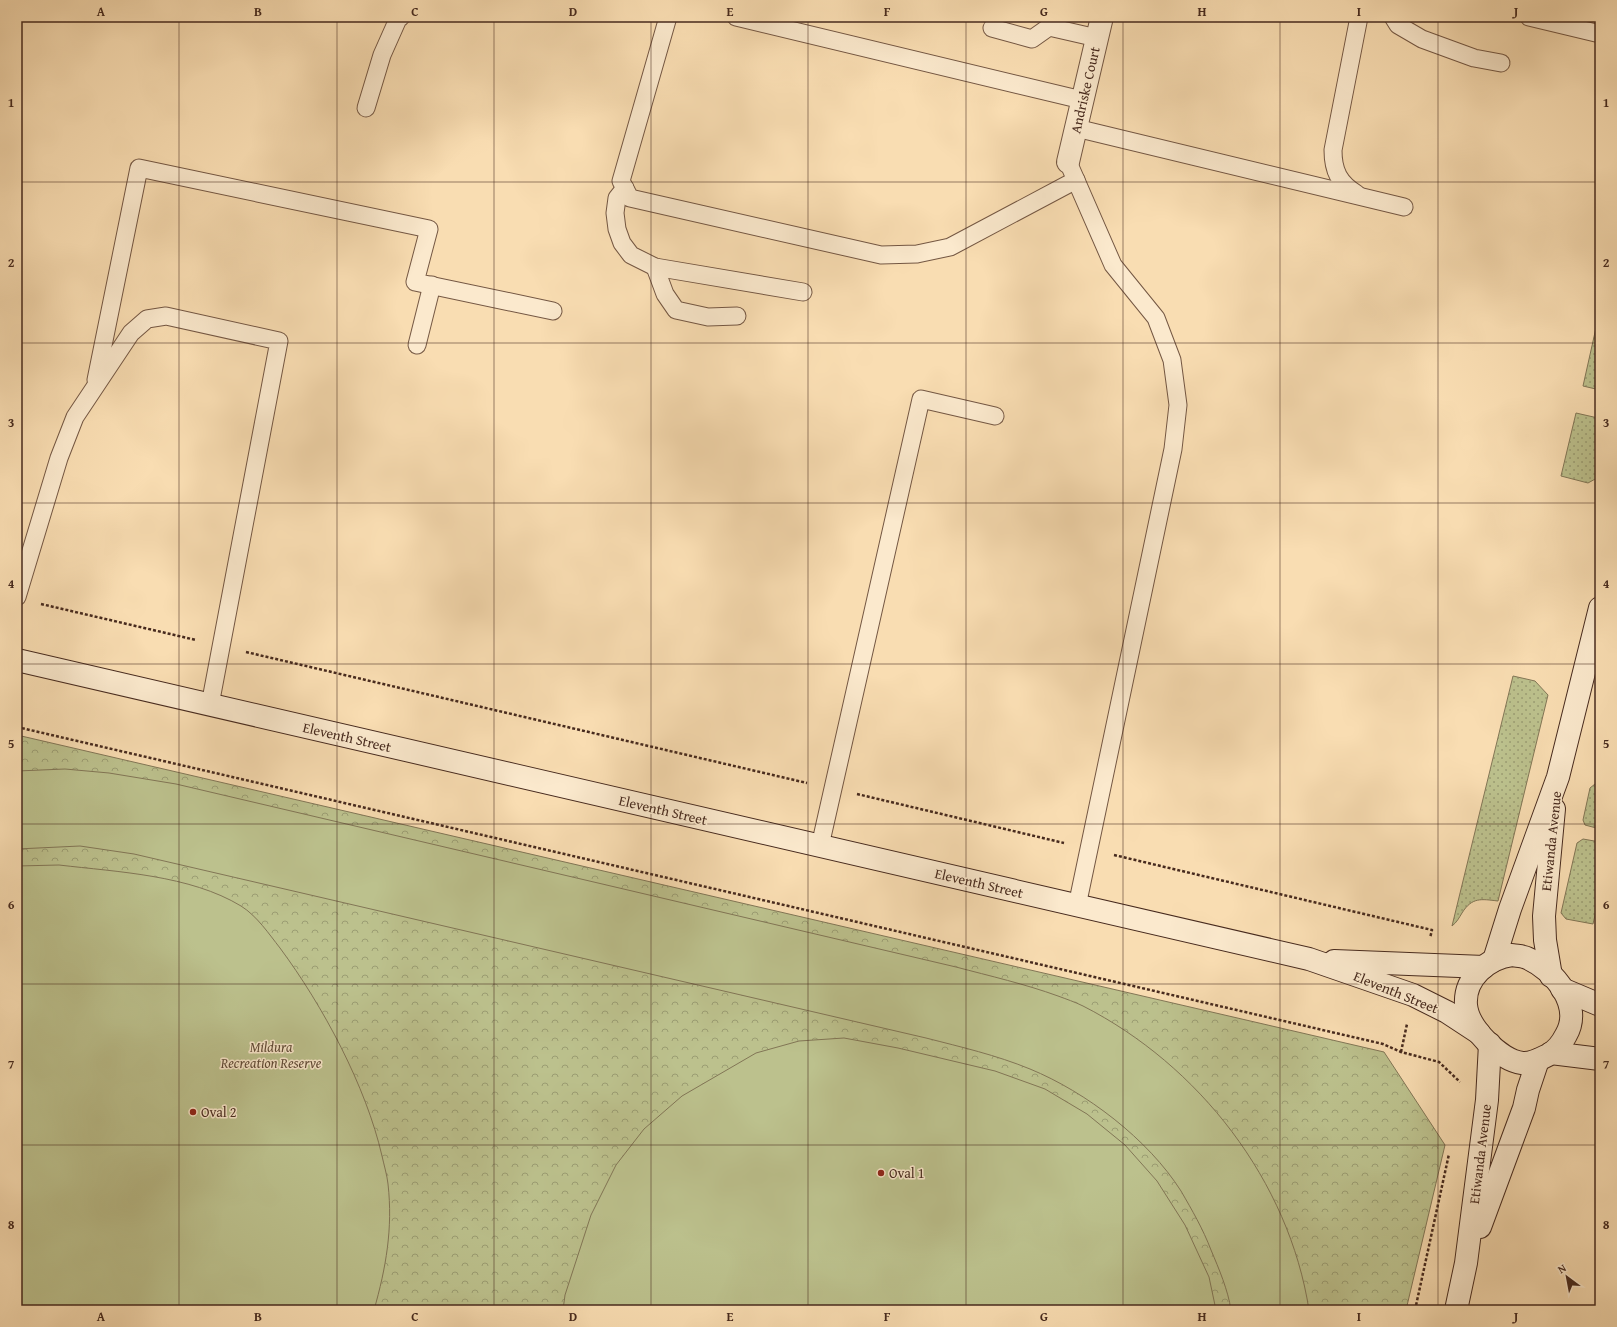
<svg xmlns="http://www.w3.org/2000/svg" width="1617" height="1327" viewBox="0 0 1617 1327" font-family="'Gentium Book Plus',serif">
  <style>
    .grass { fill: url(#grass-dots); stroke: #827656 }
    .park { fill: url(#park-crowns); stroke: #827656 }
    .pitch { fill: #bcc18d; stroke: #827656 }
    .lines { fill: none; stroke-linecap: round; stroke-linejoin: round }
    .lane-casing { stroke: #745743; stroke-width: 19 }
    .street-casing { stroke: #745743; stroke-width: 24 }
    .secondary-casing { stroke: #472a1e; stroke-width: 24 }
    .path { stroke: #472a1e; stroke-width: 2.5; stroke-dasharray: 3 2; stroke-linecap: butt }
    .lane { stroke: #fbe9cd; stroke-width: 17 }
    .street { stroke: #fbe9cd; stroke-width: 22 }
    .secondary { stroke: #fbe9cd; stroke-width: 22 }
    .grid { fill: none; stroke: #472a1e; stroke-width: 1; stroke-opacity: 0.55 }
    .poi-dot { fill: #8f2418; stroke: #fbe9cd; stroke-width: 1.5 }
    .labels { text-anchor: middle; stroke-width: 3; stroke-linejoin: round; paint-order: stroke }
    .street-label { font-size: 14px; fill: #472a1e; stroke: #fbe9cd }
    .park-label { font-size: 14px; font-style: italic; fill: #5e4834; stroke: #fbe9cd }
    .poi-label { font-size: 14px; fill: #472a1e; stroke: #fbe9cd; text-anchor: start }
    .neatline { fill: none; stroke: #472a1e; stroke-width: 1.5 }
    .grid-label { font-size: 13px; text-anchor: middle; font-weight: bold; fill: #472a1e }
  </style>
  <defs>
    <pattern id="grass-dots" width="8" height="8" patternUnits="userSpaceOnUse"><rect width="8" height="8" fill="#bcc18d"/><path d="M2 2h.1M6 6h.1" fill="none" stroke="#9b9d73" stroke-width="1.8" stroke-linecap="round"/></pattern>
    <pattern id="park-crowns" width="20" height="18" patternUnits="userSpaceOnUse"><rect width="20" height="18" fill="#bcc18d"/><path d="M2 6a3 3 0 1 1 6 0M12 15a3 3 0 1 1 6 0" fill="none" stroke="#9b9d73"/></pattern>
  </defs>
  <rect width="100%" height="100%" fill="#f9ddb2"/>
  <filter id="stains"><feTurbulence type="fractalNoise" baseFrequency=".005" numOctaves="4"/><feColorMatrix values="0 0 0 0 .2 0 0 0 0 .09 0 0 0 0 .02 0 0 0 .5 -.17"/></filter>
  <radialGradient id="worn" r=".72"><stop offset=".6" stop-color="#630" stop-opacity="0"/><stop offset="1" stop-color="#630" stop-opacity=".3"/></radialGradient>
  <g class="grass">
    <polygon points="1600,310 1600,390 1583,386"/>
    <polygon points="1576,413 1598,418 1600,420 1600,474 1597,478 1588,483 1561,476"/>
    <path d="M1513,676L1535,681L1548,695L1498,901C1481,899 1472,897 1462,913C1459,918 1457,922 1452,926Z"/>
    <polygon points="1595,784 1600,784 1600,829 1585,825 1583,820 1590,788"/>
    <polygon points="1583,839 1600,842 1600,893 1593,924 1566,919 1561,913 1577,843"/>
  </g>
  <polygon class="park" points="17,735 1384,1052 1445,1145 1406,1310 17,1310"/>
  <g class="pitch">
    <path d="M65,769L109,773L176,784L956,967C990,976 1025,984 1058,996C1066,999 1075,1002 1083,1006C1199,1065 1289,1181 1309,1310H1231C1228,1290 1219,1269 1211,1250C1203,1229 1192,1210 1181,1191C1148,1139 1086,1092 1030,1069C996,1055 961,1047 926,1038L134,854L80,846L17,849V771Z"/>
    <path d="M59,865C118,872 190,875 241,906C257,916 269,934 280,948C323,1006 366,1086 382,1156C384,1165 387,1175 388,1184C393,1228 386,1268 374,1310H17V866Z"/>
    <polygon points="844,1038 898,1048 995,1071 1045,1089 1087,1114 1125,1145 1157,1181 1185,1225 1209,1277 1216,1310 563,1310 565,1295 591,1215 616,1165 644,1129 682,1096 756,1053 799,1041"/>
  </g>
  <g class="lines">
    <g class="lane-casing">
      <g id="lane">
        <polyline points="668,17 621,181 630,198 881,255 917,254 950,247 1076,180"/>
        <polyline points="736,17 1082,100"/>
        <polyline points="1393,17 1398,25 1422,39 1474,58 1501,63"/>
        <polyline points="1529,17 1600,34"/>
        <polyline points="992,28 1032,39 1049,27 1097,38"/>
        <polyline points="366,108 382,55 398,19 401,17"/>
        <polyline points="1076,128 1404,207"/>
        <polyline points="1068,162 1113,265 1156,318 1172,360 1178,405 1173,449 1077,906"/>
        <polyline points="625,188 617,198 615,213 617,229 622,243 631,255 655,267 803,292"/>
        <path d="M1357,194C1339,183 1333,171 1333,150L1359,17"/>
        <polyline points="655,267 665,294 676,310 708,317 737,316"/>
        <polyline points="417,345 432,285"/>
        <polyline points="96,380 139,168 429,229 415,282 553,311"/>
        <polyline points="17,597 59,458 75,417 131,333 147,319 166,316 279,341 210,705"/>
        <polyline points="820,846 921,399 995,416"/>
      </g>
    </g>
    <g class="street-casing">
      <polyline id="street" points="1068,162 1102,17"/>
    </g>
    <g class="secondary-casing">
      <g id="secondary">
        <polyline points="17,660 1309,959 1413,995 1447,1012 1479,1033"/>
        <path d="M1512,955C1517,956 1523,956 1527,958C1555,970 1583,1006 1566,1035C1562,1043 1556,1051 1548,1055C1540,1059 1531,1064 1522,1063C1500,1060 1468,1028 1466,1005C1464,978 1488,958 1512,955Z"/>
        <polyline points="1494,960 1510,909 1558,777 1600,608"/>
        <polyline points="1334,961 1484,967"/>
        <polyline points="1551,976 1545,940 1544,916 1554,809"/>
        <polyline points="1562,989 1600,1005"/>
        <polyline points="1551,1053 1600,1059"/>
        <polyline points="1480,1227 1524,1108 1528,1090 1538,1060"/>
        <polyline points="1456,1310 1466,1263 1487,1100 1490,1044"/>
      </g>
    </g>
    <g class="path">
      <polyline points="41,604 196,640"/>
      <polyline points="246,652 807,783"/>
      <polyline points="17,727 1383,1044 1401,1052 1439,1062 1460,1082"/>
      <polyline points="857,794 1064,843"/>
      <polyline points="1114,855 1432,930 1430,938"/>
      <polyline points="1401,1052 1407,1024"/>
      <polyline points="1415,1310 1449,1154"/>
    </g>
    <use href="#lane" class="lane"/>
    <use href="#street" class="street"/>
    <use href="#secondary" class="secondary"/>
  </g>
  <path class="grid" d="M179,17V1310M337,17V1310M494,17V1310M651,17V1310M808,17V1310M966,17V1310M1123,17V1310M1280,17V1310M1438,17V1310M17,182H1600M17,343H1600M17,503H1600M17,664H1600M17,824H1600M17,984H1600M17,1145H1600"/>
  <g class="poi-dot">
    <circle cx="193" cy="1112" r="4"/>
    <circle cx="881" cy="1173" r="4"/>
  </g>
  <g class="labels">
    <g class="street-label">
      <text transform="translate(1085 90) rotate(-77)" y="5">Andriske Court</text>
      <text transform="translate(347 737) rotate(13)" y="5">Eleventh Street</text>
      <text transform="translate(663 810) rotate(13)" y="5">Eleventh Street</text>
      <text transform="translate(1551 841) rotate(-84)" y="5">Etiwanda Avenue</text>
      <text transform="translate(979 883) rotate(13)" y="5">Eleventh Street</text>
      <text transform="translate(1396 992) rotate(22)" y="5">Eleventh Street</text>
      <text transform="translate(1480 1154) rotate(-83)" y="5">Etiwanda Avenue</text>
    </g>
    <g class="park-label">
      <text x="271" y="1052">Mildura<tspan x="271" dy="16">Recreation Reserve</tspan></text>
    </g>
    <g class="poi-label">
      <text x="201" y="1117">Oval 2</text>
      <text x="889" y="1178">Oval 1</text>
    </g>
  </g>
  <rect width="1617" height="1327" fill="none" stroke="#f9ddb2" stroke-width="44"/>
  <g transform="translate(1567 1277) rotate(328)" stroke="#fbe9cd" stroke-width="3" paint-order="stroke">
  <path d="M0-3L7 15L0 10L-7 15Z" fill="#472a1e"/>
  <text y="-6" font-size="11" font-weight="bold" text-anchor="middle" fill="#472a1e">N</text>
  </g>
  <rect x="22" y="22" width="1573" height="1283" class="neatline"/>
  <g class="grid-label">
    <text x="101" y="16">A</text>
    <text x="258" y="16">B</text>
    <text x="415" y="16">C</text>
    <text x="573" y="16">D</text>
    <text x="730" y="16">E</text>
    <text x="887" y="16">F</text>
    <text x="1044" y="16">G</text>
    <text x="1202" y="16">H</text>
    <text x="1359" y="16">I</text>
    <text x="1516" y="16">J</text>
    <text x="11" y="107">1</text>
    <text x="1606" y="107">1</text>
    <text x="11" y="267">2</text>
    <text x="1606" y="267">2</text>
    <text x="11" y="427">3</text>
    <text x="1606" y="427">3</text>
    <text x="11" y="588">4</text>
    <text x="1606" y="588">4</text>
    <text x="11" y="748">5</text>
    <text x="1606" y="748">5</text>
    <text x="11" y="909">6</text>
    <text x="1606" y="909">6</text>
    <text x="11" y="1069">7</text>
    <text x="1606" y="1069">7</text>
    <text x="11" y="1229">8</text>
    <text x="1606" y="1229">8</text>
    <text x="101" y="1321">A</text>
    <text x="258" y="1321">B</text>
    <text x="415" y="1321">C</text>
    <text x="573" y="1321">D</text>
    <text x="730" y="1321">E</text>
    <text x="887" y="1321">F</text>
    <text x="1044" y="1321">G</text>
    <text x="1202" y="1321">H</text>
    <text x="1359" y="1321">I</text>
    <text x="1516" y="1321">J</text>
  </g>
  <rect width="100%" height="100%" filter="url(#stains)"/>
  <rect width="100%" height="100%" fill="url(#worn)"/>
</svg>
